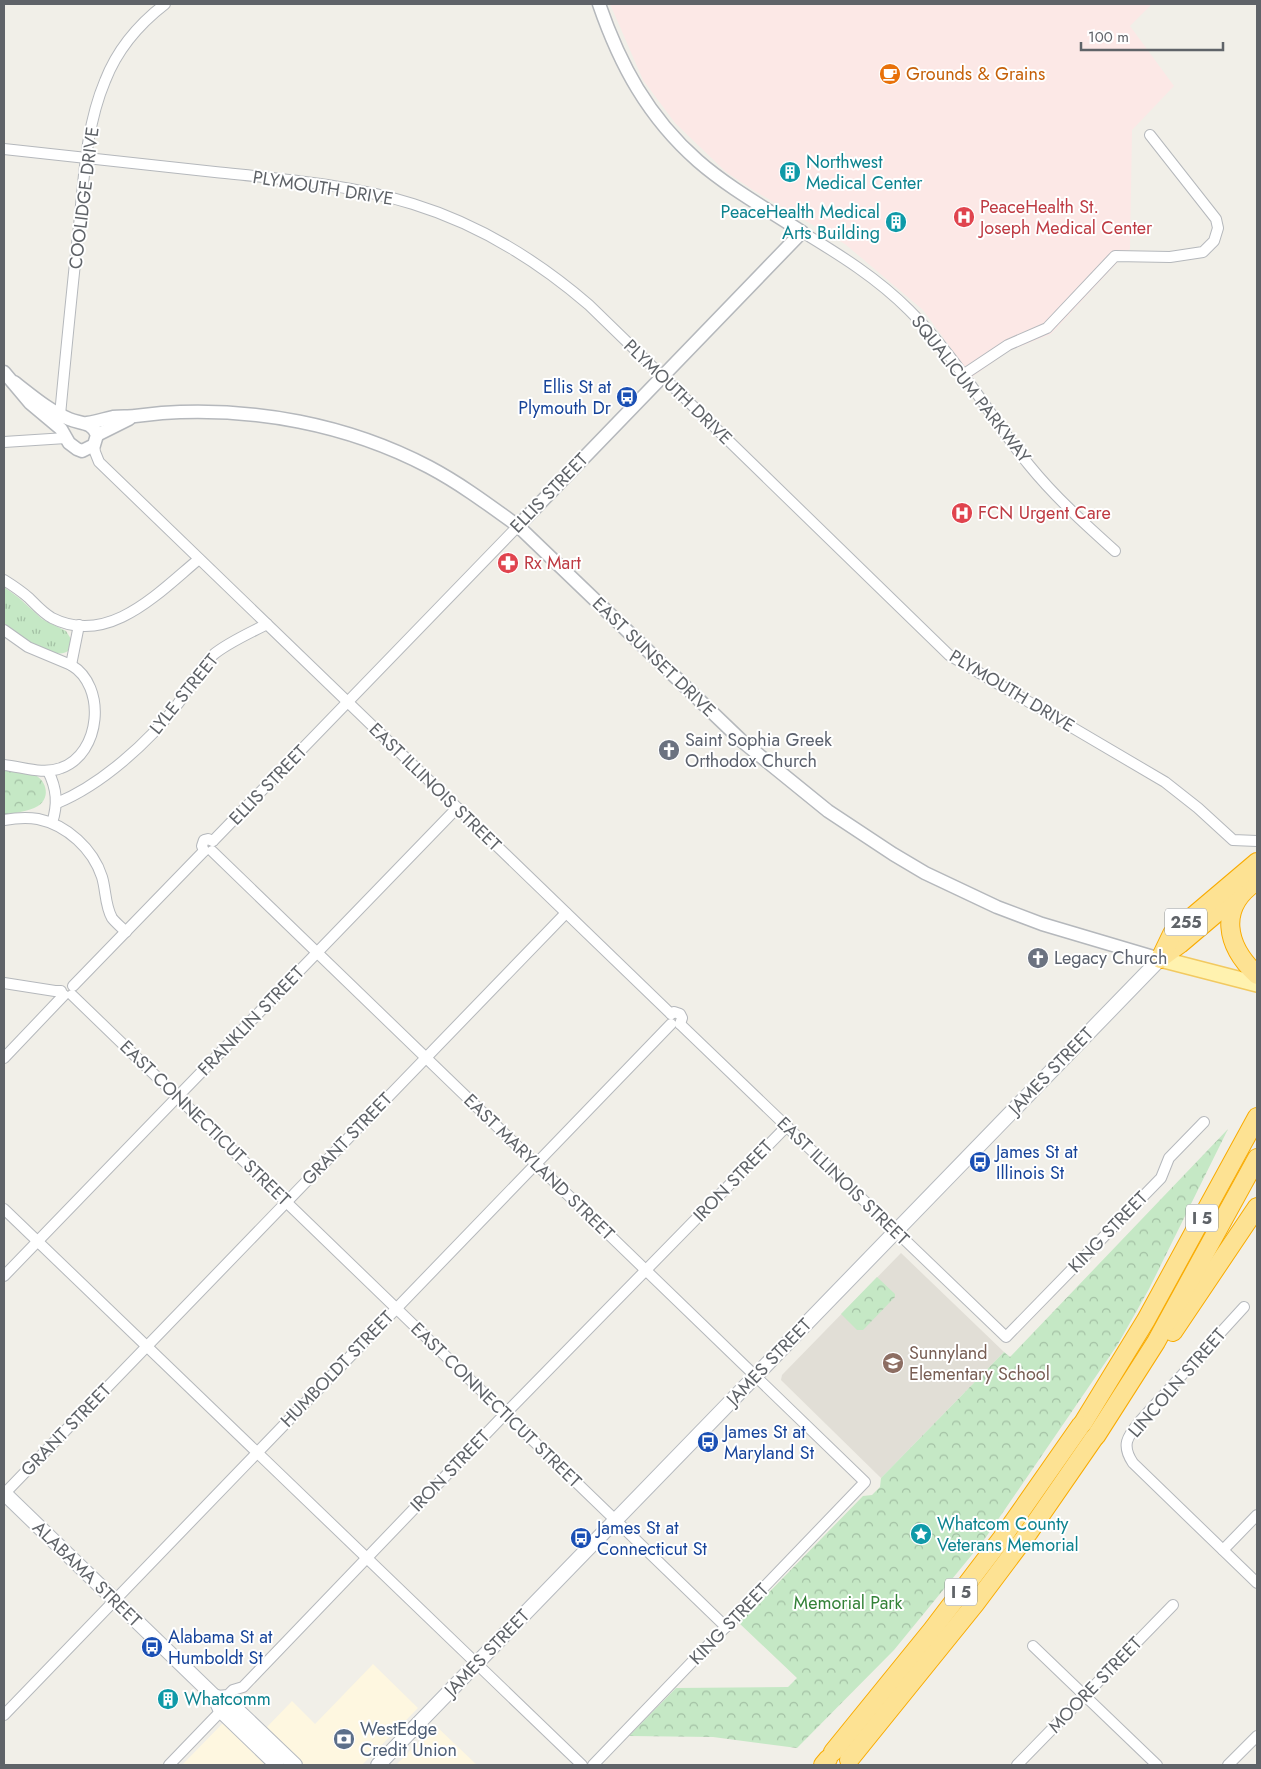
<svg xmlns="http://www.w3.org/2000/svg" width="1261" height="1769" viewBox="0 0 1261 1769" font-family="Jost,sans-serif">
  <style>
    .commercial { fill: #fef7e0 }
    .education { fill: #e1ded6 }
    .medical { fill: #fce8e6 }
    .grass { fill: url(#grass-tufts) }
    .forest { fill: url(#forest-crowns) }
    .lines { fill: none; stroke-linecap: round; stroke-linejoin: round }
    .minor-casing { stroke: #b5b8bc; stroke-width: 12 }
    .tertiary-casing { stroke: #b5b8bc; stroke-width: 15 }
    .secondary-casing { stroke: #b6babf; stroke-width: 16 }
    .primary-casing { stroke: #f2c960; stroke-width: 18 }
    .motorway-casing { stroke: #f9ab00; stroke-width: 20 }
    .minor { stroke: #fff; stroke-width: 10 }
    .tertiary { stroke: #fff; stroke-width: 12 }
    .secondary { stroke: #fff; stroke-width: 14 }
    .primary { stroke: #fff2af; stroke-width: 15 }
    .motorway { stroke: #fde293; stroke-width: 18 }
    .labels { text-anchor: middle; stroke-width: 4; stroke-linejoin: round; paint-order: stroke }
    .shield { fill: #fff; stroke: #8f9295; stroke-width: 1 }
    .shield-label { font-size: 16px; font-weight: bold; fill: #5f6368 }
    .food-label { font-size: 18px; fill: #c56008; stroke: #fff; text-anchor: start }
    .culture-label { font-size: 18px; fill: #0d838f; stroke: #fff; text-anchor: start }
    .street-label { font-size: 18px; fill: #5f6368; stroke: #fff }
    .health-label { font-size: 18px; fill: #be3a42; stroke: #fff; text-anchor: start }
    .transit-label { font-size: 18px; fill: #164399; stroke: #fff; text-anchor: start }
    .worship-label { font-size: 18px; fill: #5b616d; stroke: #fff; text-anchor: start }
    .education-label { font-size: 18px; fill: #785e54; stroke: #fff; text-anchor: start }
    .park-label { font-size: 18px; fill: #348238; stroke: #fff }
    .service-label { font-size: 18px; fill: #4e5e75; stroke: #fff; text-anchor: start }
  </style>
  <defs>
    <pattern id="grass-tufts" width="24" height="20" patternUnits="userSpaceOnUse" patternTransform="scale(1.25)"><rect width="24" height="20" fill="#c5e8c5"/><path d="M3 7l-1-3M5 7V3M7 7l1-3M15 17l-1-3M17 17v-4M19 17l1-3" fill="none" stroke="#a3c0a4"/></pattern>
    <pattern id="forest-crowns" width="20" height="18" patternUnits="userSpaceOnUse" patternTransform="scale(1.25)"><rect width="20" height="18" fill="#c5e8c5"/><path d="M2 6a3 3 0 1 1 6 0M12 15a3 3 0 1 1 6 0" fill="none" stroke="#a3c0a4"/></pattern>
  </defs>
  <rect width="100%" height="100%" fill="#f1efe8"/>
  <g class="commercial">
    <polygon points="373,1664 418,1708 362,1765 303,1765 265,1729 292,1701 315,1724"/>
    <polygon points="223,1723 266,1765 182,1765"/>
    <polygon points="435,1725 477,1765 396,1765"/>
  </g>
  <polygon class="education" points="901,1253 1004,1352 881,1478 781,1380 782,1375"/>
  <polygon class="medical" points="610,4 1152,4 1130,26 1174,86 1132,130 1130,249 1051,334 1009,351 972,377 923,310 845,244 753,190 726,172 675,123 643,80"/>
  <path class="grass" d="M4,587L19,598L42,619L66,631L71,639L68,651C54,662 16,633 4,623Z"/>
  <g class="forest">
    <path d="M4,768C13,770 22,771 31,773C46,778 52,797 38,806C28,812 15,812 4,816Z"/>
    <polygon points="1228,1129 1149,1289 1118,1344 984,1540 894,1650 797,1748 713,1737 629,1736 676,1688 788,1687 797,1678 739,1623 863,1496 872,1495 880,1487 881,1478 1004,1352 1010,1357"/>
    <polygon points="877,1277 895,1294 895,1297 863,1330 857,1330 841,1314"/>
  </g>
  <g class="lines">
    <g class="minor-casing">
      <g id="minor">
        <path d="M4,149C74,156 144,164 215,172C281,179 349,184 413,204C478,224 538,261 589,305L949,655L1165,782L1198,808L1233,840L1257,841"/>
        <path d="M802,232C840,255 877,278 909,310C955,355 989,415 1029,465C1055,497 1085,524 1115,551"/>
        <polyline points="963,375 1008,345 1047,328 1115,256 1170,257 1203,252 1214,241 1218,228 1216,219 1150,135"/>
        <path d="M60,415C66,352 72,289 79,226C84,177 86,126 105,81C117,50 139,24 165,4"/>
        <polyline points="4,442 66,438"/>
        <polyline points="94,445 95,452 99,462 671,1014"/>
        <path d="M4,580C12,585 21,591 29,598C36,605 43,613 52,618C109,647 159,592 199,559"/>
        <path d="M4,630L28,647L71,665C107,686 101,754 61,768C43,775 23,767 4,765"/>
        <polyline points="71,665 79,625"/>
        <path d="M48,771C57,789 58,804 52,823"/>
        <path d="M57,803C101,785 149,742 177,705C188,690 201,666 213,655C227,643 250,633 267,624"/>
        <path d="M4,820C15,818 27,817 38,819C67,825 93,849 102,877C106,890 105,906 112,918C116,923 121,927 126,932"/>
        <polyline points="213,841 518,526"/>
        <polyline points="204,851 202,846 204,840 208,839 213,841"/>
        <polyline points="212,851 865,1482 593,1765"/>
        <polyline points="4,983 55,991 61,991"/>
        <polyline points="73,986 204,851"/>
        <polyline points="72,995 726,1627"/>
        <polyline points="671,1014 674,1012 680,1014 682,1018 680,1024"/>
        <polyline points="680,1024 1006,1337 1161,1178 1169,1158 1204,1122"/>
        <polyline points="4,1058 64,995"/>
        <polyline points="4,1209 582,1765"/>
        <polyline points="4,1276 457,808"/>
        <path d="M1244,1307L1140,1421C1127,1437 1121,1445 1133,1463L1257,1583"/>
        <polyline points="4,1494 566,913"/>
        <polyline points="1223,1550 1257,1515"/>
        <polyline points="1033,1646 1157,1765"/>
        <polyline points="217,1696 228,1695 233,1690 243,1687 505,1414 787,1126"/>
        <polyline points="4,1715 671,1024"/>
        <polyline points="169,1765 221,1711"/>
        <polyline points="1017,1765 1173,1605"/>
        <polyline points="1228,1765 1257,1736"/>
      </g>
    </g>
    <g class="tertiary-casing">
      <g id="tertiary">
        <path d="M4,372L30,403L61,429L69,443L77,449L82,451L94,445L97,435C92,421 80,424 69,419C48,410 31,395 14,382"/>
        <path d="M87,423C96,422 104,419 113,417C120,416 128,417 135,416C144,415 153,414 162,413C254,407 347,424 429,467C461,484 489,505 518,526L743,742L828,811L893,854L925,873L997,907L1042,924L1160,959"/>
        <polyline points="97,435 129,419"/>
        <path d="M518,526L802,232C767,209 729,188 698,161C648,117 620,65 599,4"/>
      </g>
    </g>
    <g class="secondary-casing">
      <g id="secondary">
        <polyline points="4,1493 214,1696 221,1711 277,1765"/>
        <polyline points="214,1696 229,1702 295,1765"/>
        <polyline points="378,1765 1160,959"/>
      </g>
    </g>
    <g class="primary-casing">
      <polyline id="primary" points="1160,959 1257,984"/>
    </g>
    <g class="motorway-casing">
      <g id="motorway">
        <path d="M1257,881C1217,907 1226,946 1257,975"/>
        <polyline points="1162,957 1180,944 1239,894"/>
        <polyline points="1160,959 1172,934 1257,862"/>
        <polyline points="1173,1332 1257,1207"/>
        <polyline points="1083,1423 1146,1320 1257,1117"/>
        <polyline points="1096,1436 1156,1342 1257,1158"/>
        <polyline points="833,1752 932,1630 1002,1538 1081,1425"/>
        <polyline points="849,1760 975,1604 1029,1532 1094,1438"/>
        <polyline points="823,1765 828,1759"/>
      </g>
    </g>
    <use href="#minor" class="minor"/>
    <use href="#tertiary" class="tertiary"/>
    <use href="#secondary" class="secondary"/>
    <use href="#primary" class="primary"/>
    <use href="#motorway" class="motorway"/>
  </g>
  <defs>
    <g id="cafe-disc" transform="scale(1.125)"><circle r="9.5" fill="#e8710a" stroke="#fff"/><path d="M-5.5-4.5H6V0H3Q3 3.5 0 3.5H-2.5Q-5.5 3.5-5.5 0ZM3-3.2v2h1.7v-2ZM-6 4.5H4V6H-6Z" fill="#fff"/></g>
    <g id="building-disc" transform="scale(1.125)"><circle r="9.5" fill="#0f9aa8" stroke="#fff"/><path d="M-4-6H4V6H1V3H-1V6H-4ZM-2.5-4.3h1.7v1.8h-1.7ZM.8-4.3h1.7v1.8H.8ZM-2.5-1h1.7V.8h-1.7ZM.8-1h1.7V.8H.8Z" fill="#fff"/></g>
    <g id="hospital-disc" transform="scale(1.125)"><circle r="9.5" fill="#e0444e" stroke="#fff"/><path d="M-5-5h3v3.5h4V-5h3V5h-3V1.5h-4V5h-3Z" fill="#fff"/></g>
    <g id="bus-disc" transform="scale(1.125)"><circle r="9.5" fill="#1a4fb4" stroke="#fff"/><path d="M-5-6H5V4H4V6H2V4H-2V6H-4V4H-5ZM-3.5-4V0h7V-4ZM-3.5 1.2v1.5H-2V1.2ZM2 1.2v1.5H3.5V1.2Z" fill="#fff"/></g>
    <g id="pharmacy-disc" transform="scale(1.125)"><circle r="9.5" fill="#e0444e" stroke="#fff"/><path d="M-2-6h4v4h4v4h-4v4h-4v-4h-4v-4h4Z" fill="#fff"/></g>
    <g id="church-disc" transform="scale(1.125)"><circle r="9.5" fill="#6b7280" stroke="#fff"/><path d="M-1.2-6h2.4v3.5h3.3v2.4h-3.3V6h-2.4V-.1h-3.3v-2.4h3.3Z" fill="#fff"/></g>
    <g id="school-disc" transform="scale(1.125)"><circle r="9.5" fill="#8d6e63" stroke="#fff"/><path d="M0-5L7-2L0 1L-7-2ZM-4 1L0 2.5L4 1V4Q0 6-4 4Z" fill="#fff"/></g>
    <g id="sight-disc" transform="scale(1.125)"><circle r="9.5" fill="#0f9aa8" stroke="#fff"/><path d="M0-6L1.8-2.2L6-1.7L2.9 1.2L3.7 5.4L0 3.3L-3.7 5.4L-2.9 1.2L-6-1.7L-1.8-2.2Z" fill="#fff"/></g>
    <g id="bank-disc" transform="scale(1.125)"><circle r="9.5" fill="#5c6f8a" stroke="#fff"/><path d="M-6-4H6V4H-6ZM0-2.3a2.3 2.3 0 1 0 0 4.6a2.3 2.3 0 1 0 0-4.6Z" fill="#fff"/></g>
  </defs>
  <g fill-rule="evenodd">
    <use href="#cafe-disc" x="890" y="74"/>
    <use href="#building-disc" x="790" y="172"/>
    <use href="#hospital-disc" x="964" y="217"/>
    <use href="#building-disc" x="896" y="222"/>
    <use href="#bus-disc" x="627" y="397"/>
    <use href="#hospital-disc" x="962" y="513"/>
    <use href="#pharmacy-disc" x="508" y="563"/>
    <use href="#church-disc" x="669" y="750"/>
    <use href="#church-disc" x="1038" y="958"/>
    <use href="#bus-disc" x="980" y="1162"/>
    <use href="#school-disc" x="893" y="1363"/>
    <use href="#bus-disc" x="708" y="1442"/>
    <use href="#sight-disc" x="921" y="1534"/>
    <use href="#bus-disc" x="581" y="1538"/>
    <use href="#bus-disc" x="152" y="1647"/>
    <use href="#building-disc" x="168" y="1699"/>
    <use href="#bank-disc" x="344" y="1739"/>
  </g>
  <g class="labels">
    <g class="shield">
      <rect x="1165" y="908.5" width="42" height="27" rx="4"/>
      <rect x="1186" y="1204.5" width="32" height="27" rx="4"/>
      <rect x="945" y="1578.5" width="32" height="27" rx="4"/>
    </g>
    <g class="shield-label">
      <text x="1186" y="928">255</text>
      <text x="1202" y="1224">I 5</text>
      <text x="961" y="1598">I 5</text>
    </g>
    <g class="food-label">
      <text x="906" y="80">Grounds &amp; Grains</text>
    </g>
    <g class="culture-label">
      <text x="806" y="168">Northwest<tspan x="806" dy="21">Medical Center</tspan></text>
      <text x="880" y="218" text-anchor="end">PeaceHealth Medical<tspan x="880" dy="21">Arts Building</tspan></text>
      <text x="937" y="1530">Whatcom County<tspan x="937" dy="21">Veterans Memorial</tspan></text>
      <text x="184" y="1705">Whatcomm</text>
    </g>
    <g class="street-label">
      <text transform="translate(323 188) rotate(9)" y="6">PLYMOUTH DRIVE</text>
      <text transform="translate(84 198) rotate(-83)" y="6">COOLIDGE DRIVE</text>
      <text transform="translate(971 389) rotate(52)" y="6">SQUALICUM PARKWAY</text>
      <text transform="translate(678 392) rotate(44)" y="6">PLYMOUTH DRIVE</text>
      <text transform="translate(549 493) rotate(-46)" y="6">ELLIS STREET</text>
      <text transform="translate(654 657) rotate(44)" y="6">EAST SUNSET DRIVE</text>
      <text transform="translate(1012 691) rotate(31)" y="6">PLYMOUTH DRIVE</text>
      <text transform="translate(184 694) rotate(-51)" y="6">LYLE STREET</text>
      <text transform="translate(268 785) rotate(-46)" y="6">ELLIS STREET</text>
      <text transform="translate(435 787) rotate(44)" y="6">EAST ILLINOIS STREET</text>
      <text transform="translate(251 1021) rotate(-46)" y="6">FRANKLIN STREET</text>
      <text transform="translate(1051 1071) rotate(-46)" y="6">JAMES STREET</text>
      <text transform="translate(205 1123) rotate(44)" y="6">EAST CONNECTICUT STREET</text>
      <text transform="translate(347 1139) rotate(-46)" y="6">GRANT STREET</text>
      <text transform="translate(539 1167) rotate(44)" y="6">EAST MARYLAND STREET</text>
      <text transform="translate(733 1181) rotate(-46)" y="6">IRON STREET</text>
      <text transform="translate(843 1181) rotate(44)" y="6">EAST ILLINOIS STREET</text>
      <text transform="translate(1108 1232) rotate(-46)" y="6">KING STREET</text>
      <text transform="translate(769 1362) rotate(-46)" y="6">JAMES STREET</text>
      <text transform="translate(337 1369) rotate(-46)" y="6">HUMBOLDT STREET</text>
      <text transform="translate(1177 1383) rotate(-49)" y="6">LINCOLN STREET</text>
      <text transform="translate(496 1405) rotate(44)" y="6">EAST CONNECTICUT STREET</text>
      <text transform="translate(66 1430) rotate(-46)" y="6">GRANT STREET</text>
      <text transform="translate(450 1471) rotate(-46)" y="6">IRON STREET</text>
      <text transform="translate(87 1574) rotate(44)" y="6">ALABAMA STREET</text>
      <text transform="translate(729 1624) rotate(-46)" y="6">KING STREET</text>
      <text transform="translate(487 1653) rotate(-46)" y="6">JAMES STREET</text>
      <text transform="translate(1095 1685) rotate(-46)" y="6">MOORE STREET</text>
    </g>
    <g class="health-label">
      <text x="980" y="213">PeaceHealth St.<tspan x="980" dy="21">Joseph Medical Center</tspan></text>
      <text x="978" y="519">FCN Urgent Care</text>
      <text x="524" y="569">Rx Mart</text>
    </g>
    <g class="transit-label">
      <text x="611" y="393" text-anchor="end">Ellis St at<tspan x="611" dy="21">Plymouth Dr</tspan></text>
      <text x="996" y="1158">James St at<tspan x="996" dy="21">Illinois St</tspan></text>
      <text x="724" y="1438">James St at<tspan x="724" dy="21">Maryland St</tspan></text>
      <text x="597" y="1534">James St at<tspan x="597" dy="21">Connecticut St</tspan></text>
      <text x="168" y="1643">Alabama St at<tspan x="168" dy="21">Humboldt St</tspan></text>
    </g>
    <g class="worship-label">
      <text x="685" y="746">Saint Sophia Greek<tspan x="685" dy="21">Orthodox Church</tspan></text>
      <text x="1054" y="964">Legacy Church</text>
    </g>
    <g class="education-label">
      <text x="909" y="1359">Sunnyland<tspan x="909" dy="21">Elementary School</tspan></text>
    </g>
    <g class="park-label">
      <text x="848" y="1609">Memorial Park</text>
    </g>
    <g class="service-label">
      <text x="360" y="1735">WestEdge<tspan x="360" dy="21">Credit Union</tspan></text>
    </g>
  </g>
  <rect width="1261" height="1769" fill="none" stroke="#5f6368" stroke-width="10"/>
  <path d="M1081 42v8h142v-8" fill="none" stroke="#5f6368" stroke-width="2.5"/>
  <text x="1088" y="42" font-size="15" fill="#5f6368" stroke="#ffffff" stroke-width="4" paint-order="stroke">100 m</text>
</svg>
